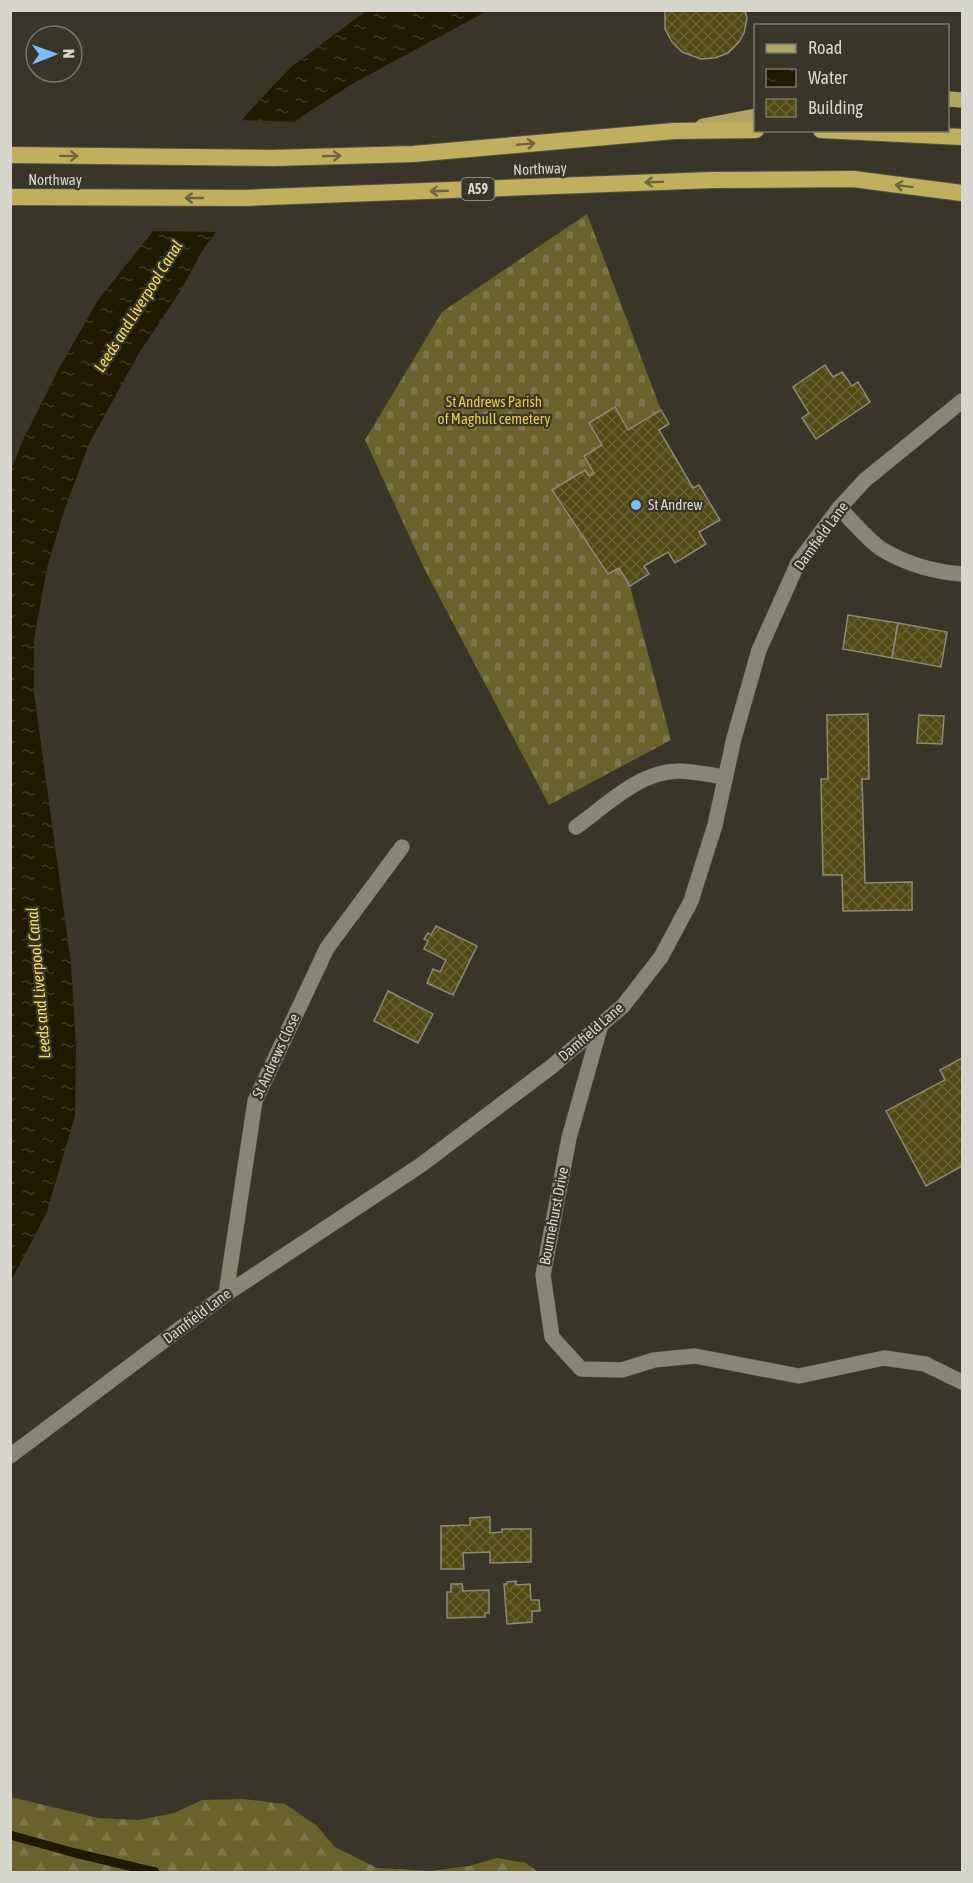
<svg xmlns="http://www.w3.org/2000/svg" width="973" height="1883" viewBox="0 0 973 1883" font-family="'Asap Condensed',sans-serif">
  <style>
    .forest { fill: url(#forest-firs) }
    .cemetery { fill: url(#cemetery-stones) }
    .water { fill: url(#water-ripples) }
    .pier { fill: #393629 }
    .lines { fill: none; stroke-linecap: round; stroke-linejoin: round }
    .stream { stroke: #1f1900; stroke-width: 9 }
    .building { fill: url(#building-cross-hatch); stroke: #8d8a7a; stroke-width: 1.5 }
    .service-casing { stroke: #575449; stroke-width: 16 }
    .minor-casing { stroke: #575449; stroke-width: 16 }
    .primary-casing { stroke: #575449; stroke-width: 16 }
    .trunk-casing { stroke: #575449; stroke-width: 18 }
    .service { stroke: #898676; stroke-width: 15 }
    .minor { stroke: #898676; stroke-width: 15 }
    .primary { stroke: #b2a562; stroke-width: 15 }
    .trunk { stroke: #c0af5c; stroke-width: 16 }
    .oneway { stroke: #6f663d }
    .poi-dot { fill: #7ebdf9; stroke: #393629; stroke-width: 2 }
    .labels { text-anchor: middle; stroke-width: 4.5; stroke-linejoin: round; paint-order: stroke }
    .shield { fill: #393629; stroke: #a8a69c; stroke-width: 1.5 }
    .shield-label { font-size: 14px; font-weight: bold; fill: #d7d6cd }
    .street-label { font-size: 15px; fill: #d7d6cd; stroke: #393629 }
    .park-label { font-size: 15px; fill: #e6cc44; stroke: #393629 }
    .poi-label { font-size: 15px; fill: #d7d6cd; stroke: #393629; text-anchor: start }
    .water-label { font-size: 16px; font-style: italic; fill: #f7dd58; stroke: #393629 }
  </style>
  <defs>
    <pattern id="forest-firs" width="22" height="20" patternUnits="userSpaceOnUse" patternTransform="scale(1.5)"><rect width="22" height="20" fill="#6b612b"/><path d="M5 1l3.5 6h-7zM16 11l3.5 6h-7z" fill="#7f7749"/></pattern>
    <pattern id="cemetery-stones" width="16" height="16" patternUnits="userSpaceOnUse" patternTransform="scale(1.5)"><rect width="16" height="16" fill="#6b612b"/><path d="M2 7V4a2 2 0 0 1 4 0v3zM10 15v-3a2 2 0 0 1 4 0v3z" fill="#7f7749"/></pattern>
    <pattern id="water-ripples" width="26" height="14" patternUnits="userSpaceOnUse" patternTransform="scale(1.5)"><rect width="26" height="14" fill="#1f1900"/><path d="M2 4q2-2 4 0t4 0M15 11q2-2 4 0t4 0" fill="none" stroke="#3f3a24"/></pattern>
    <pattern id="building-cross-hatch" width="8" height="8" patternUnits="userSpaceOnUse" patternTransform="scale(1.5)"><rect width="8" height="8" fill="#534912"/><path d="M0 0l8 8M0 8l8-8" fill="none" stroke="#6b6233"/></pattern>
  </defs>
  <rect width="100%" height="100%" fill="#393629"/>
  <polygon class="forest" points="11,1797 98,1818 138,1820 174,1813 202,1800 243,1799 285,1804 317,1826 335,1847 377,1868 432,1871 469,1866 497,1858 526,1863 538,1872 11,1872"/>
  <polygon class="cemetery" points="587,214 661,410 628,430 615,408 589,423 602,445 584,456 594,473 589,476 585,470 552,490 608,574 619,568 630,586 671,740 549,805 424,568 365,440 442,312"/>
  <polygon class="water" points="366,11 487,11 352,84 301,117 204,248 179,293 139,353 89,444 64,511 47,568 34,639 34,693 71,963 76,1046 75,1116 46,1214 11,1281 12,996 10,978 11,470 23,440 56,374 98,300 245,116 291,67"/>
  <polygon class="pier" points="238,120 299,122 219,232 149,231"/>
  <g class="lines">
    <polyline class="stream" points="10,1835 75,1853 155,1872"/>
  </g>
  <g class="building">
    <polygon points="665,10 745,10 747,18 744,33 739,42 728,53 715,58 701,59 682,52 672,42 665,29"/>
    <polygon points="825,365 833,377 842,372 852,386 858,382 870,402 816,439 802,418 809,413 793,387"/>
    <polygon points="615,407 628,430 661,410 669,424 659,430 693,488 699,485 720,520 699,532 706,544 675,563 668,552 644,566 649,574 630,586 619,568 608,574 552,490 585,470 589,476 594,473 584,456 602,445 589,423"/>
    <polygon points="848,615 898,623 892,658 843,649"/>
    <polygon points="898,623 947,632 941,667 892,658"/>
    <polygon points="868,714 869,779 862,779 865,883 912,882 912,910 843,911 842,875 823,875 821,779 828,779 827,715"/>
    <polygon points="919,715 944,716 942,744 917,743"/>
    <polygon points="436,926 477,946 453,995 427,983 433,969 440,972 446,960 424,949 428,941 424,939 428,933 431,935"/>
    <polygon points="388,991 433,1014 418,1043 374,1021"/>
    <polygon points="962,1058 962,1166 926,1186 886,1111 945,1080 940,1070"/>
    <polygon points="490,1517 490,1533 502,1532 502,1529 531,1529 531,1562 490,1563 490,1552 463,1553 464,1569 441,1569 441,1526 470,1525 470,1518"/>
    <polygon points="516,1581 516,1585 530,1584 531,1600 539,1600 540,1611 532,1611 532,1622 507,1624 504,1584 507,1584 507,1582"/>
    <polygon points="451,1584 462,1584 463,1591 489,1590 489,1613 485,1613 485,1617 447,1618 447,1592 451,1592"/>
  </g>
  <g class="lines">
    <g class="service-casing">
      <g id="service">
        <path d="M576,827C607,805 638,772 678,771C693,771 710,775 725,777"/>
        <polyline points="601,1024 569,1138 543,1275 552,1337 581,1369 622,1370 654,1360 695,1356 799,1376 884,1358 925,1364 962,1382"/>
      </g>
    </g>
    <g class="minor-casing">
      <g id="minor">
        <path d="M839,508C852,520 868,541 883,550C907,564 935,572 962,574"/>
        <polyline points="226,1294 255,1101 327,948 402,847"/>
        <polyline points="10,1456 226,1294 421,1165 551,1067 623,1006 661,957 691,901 715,825 734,738 759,650 798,563 839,508 865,480 962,401"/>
      </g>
    </g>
    <g class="primary-casing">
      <g id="primary">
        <polyline points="948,99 962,100"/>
        <polyline points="703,126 756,116"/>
      </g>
    </g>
    <g class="trunk-casing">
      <g id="trunk">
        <polyline points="821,130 962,137"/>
        <polyline points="10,155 273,158 413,154 674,131 756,130"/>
        <polyline points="10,197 244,198 713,180 853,179 962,193"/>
      </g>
    </g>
    <use href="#service" class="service"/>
    <use href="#minor" class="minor"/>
    <use href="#primary" class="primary"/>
    <use href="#trunk" class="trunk"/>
  </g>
  <defs><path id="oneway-shaft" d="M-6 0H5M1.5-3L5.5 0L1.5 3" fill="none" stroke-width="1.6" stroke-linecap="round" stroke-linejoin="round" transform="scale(1.5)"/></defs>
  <g class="oneway">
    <use href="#oneway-shaft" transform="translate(526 144) rotate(-5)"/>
    <use href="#oneway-shaft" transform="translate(69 156) rotate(1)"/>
    <use href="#oneway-shaft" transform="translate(332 156) rotate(-2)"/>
    <use href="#oneway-shaft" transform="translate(654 182) rotate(178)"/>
    <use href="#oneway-shaft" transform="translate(904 186) rotate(-173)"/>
    <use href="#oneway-shaft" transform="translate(439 191) rotate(178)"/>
    <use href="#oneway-shaft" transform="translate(194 198) rotate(-180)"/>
  </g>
  <circle class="poi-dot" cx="636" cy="505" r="6"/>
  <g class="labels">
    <rect class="shield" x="461.5" y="178" width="33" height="22" rx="4.5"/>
    <g class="shield-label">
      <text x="478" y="194">A59</text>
    </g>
    <g class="street-label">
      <text transform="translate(540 169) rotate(-2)" y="5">Northway</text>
      <text x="55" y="185">Northway</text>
      <text transform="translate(821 536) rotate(-54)" y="5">Damfield Lane</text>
      <text transform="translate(591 1032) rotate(-41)" y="5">Damfield Lane</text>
      <text transform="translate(276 1056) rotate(-65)" y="5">St Andrews Close</text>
      <text transform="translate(554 1216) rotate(-79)" y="5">Bournehurst Drive</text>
      <text transform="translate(197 1316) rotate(-37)" y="5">Damfield Lane</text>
    </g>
    <g class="park-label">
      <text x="494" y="407">St Andrews Parish<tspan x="494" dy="17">of Maghull cemetery</tspan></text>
    </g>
    <g class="poi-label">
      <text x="648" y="510">St Andrew</text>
    </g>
    <g class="water-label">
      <text transform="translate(138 306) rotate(-58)" y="6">Leeds and Liverpool Canal</text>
      <text transform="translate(38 983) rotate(-95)" y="6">Leeds and Liverpool Canal</text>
    </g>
  </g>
  <rect width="973" height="1883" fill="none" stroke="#d7d6cd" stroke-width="24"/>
  <rect x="754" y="24" width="195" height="108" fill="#393629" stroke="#78766b" stroke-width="1.5"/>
  <rect x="766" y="44" width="30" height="9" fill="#b2a562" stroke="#78766b" stroke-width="1.5"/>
  <text x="808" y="54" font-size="18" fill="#d7d6cd">Road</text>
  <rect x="766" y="69" width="30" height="18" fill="url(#water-ripples)" stroke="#78766b" stroke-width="1.5"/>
  <text x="808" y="84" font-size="18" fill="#d7d6cd">Water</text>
  <rect x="766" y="99" width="30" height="18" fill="url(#building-cross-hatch)" stroke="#78766b" stroke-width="1.5"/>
  <text x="808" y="114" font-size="18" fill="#d7d6cd">Building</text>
  <g transform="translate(54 54) rotate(89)"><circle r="28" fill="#393629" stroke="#78766b" stroke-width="1.5"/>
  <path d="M0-4.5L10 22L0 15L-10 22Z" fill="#7ebdf9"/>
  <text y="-9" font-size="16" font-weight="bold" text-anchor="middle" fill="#d7d6cd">N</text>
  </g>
</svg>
